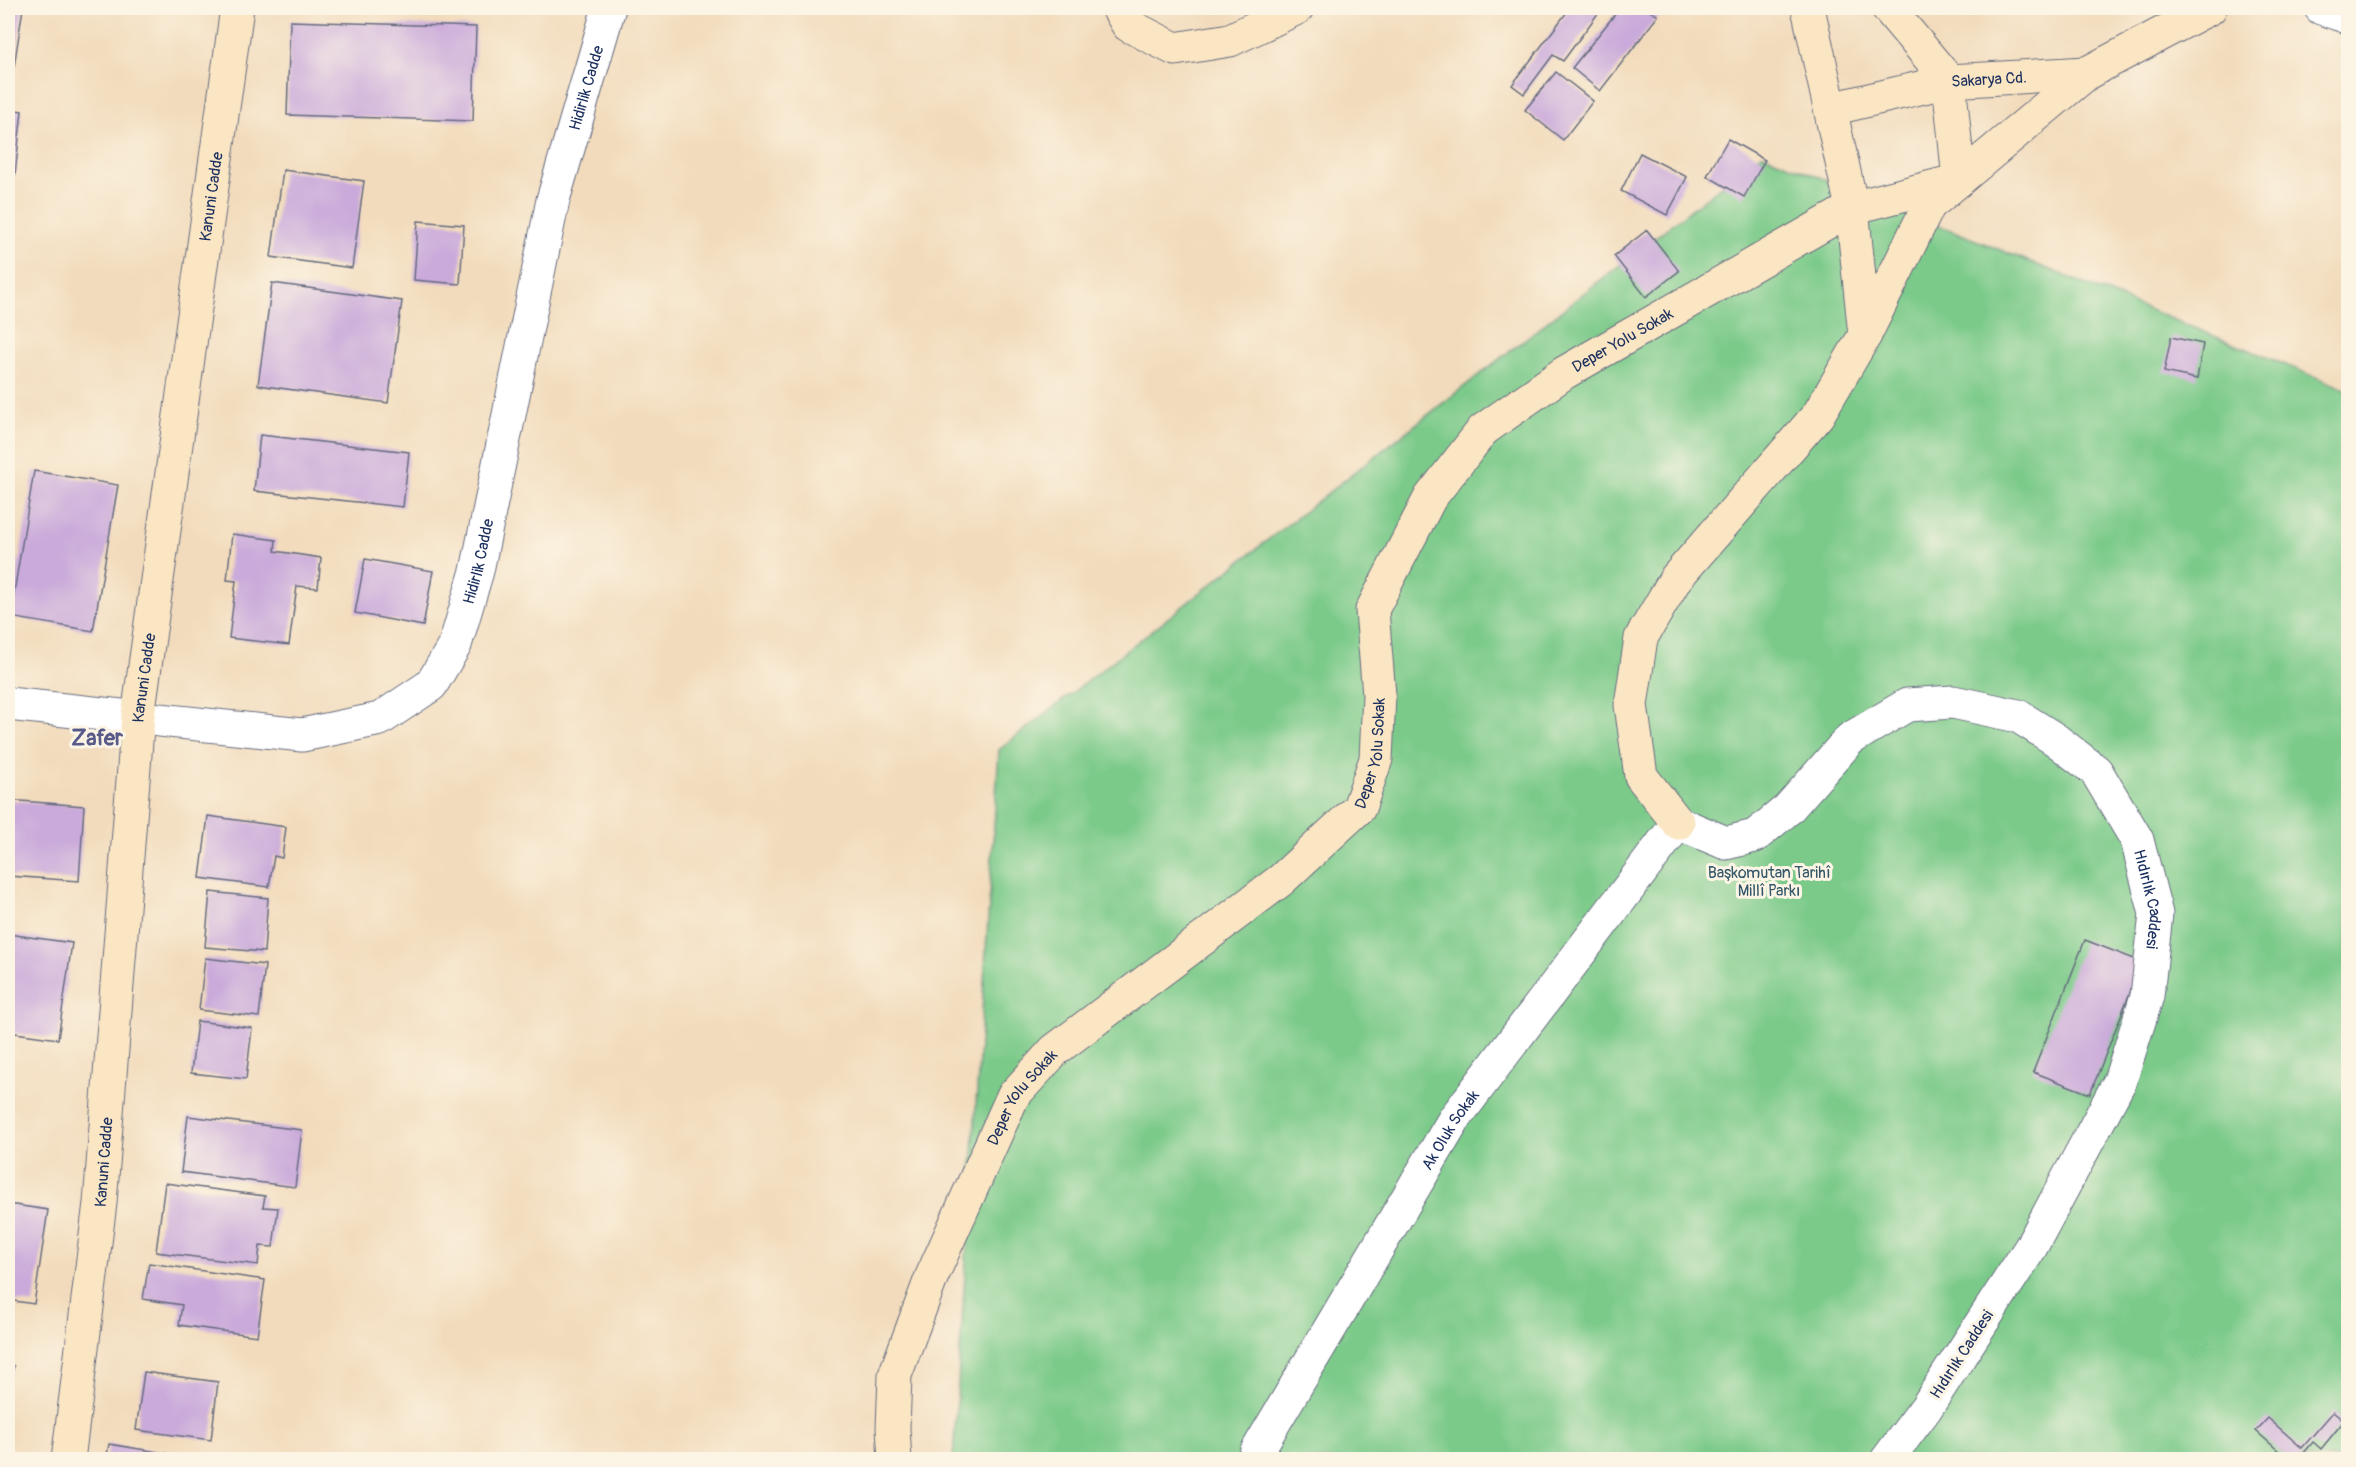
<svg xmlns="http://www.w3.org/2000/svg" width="2356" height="1467" viewBox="0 0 2356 1467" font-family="Pangolin,sans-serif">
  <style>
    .green { fill: #7cca8a; stroke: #4c7c74; stroke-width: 1.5 }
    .building { fill: #caaada }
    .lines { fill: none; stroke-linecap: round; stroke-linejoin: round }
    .street-casing { stroke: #666b7f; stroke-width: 35 }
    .secondary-casing { stroke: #666b7f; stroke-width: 35 }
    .street { stroke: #fff; stroke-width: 33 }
    .secondary { stroke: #fbe6c4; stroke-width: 33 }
    .labels { text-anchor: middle; stroke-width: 6; stroke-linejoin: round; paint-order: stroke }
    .street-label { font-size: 16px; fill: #1b2f5e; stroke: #fcf5e5 }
    .park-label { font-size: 16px; fill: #335669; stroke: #fcf5e5 }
    .district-label { font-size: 22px; font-weight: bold; fill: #585a89; stroke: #fcf5e5 }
  </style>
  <rect width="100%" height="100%" fill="#fcf5e5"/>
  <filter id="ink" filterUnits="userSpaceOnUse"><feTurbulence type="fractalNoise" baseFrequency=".0167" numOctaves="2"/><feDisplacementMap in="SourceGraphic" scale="12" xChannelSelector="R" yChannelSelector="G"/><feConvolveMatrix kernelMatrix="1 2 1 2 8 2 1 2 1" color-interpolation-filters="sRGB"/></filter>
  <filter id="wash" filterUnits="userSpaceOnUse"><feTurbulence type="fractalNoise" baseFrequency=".008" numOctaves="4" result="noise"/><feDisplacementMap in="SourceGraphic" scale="24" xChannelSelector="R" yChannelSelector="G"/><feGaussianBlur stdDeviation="1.35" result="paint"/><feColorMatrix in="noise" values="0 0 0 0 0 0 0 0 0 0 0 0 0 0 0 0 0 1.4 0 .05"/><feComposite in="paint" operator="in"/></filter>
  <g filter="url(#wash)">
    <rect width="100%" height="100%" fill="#f2dbbc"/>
    <polygon class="green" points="1762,154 2348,390 2348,1459 953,1460 999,750"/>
    <g id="blocks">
      <g class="building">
        <polygon points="8,8 23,8 14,67 8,66"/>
        <polygon points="1570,8 1602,8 1563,61 1553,55 1524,94 1512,85"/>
        <polygon points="1620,8 1647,8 1658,16 1600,91 1572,68"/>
        <polygon points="290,21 476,27 473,121 287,115"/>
        <polygon points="1556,72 1593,101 1563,140 1525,110"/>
        <polygon points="8,109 22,111 15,175 8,175"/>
        <polygon points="1728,139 1765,160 1744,197 1707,176"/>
        <polygon points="1640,153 1687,177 1667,215 1621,191"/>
        <polygon points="283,170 364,181 352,268 271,257"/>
        <polygon points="418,221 464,225 460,284 414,280"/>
        <polygon points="1647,230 1679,271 1646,297 1614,256"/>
        <polygon points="272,283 402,301 388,403 258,385"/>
        <polygon points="2171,337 2203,344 2197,379 2164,372"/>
        <polygon points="260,435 409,452 403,507 254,491"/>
        <polygon points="34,471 118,485 93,631 10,617"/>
        <polygon points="232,534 276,540 275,551 321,558 318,588 297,586 289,645 229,638 236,581 227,580"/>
        <polygon points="365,559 433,571 423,626 355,613"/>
        <polygon points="8,800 84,806 79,881 8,876"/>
        <polygon points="208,816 286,827 282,858 274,856 269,887 200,878"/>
        <polygon points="210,892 268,898 264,952 205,947"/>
        <polygon points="8,934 72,943 58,1039 8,1032"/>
        <polygon points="2085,940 2142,962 2090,1094 2033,1072"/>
        <polygon points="205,958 265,965 259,1017 199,1010"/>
        <polygon points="197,1021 252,1028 246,1079 191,1073"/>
        <polygon points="188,1116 302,1130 295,1187 181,1172"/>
        <polygon points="165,1183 265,1196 263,1207 278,1208 273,1247 260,1246 258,1265 156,1252"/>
        <polygon points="8,1204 48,1210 34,1304 8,1300"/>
        <polygon points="149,1263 265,1280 257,1336 179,1325 182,1305 143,1299"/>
        <polygon points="8,1363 14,1366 8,1381"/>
        <polygon points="144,1372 218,1382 211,1440 136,1430"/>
        <polygon points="2333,1412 2344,1421 2321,1449 2313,1442 2298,1460 2289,1460 2256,1431 2268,1418 2302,1448"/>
        <polygon points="109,1444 194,1458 194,1460 106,1460"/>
      </g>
    </g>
  </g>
  <g filter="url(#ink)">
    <use href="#blocks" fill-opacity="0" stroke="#666b7f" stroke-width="1.5"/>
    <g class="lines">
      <g class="street-casing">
        <g id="street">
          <polyline points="2321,8 2348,17"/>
          <path id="s1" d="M8,704L302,735L380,719L431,685L455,645L477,571L553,200L609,8"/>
          <path id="s2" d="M1255,1460L1256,1453L1455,1118L1678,823L1726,843L1755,836L1788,809L1850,739L1907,705L1953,702L2018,716L2056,740L2096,771L2137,840L2156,914L2147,996L2120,1081L2031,1247L1926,1408L1887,1460"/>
        </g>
      </g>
      <g class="secondary-casing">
        <g id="secondary">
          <polyline points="1118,8 1128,25 1175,49 1230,40 1297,8"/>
          <polyline points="1808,8 1852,208 1865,335"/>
          <path id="s3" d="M1888,8L1949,81L2087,73"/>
          <polyline points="1678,823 1641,776 1631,705 1641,638 1676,578 1818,415 1865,335 1929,205 2087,73 2210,8"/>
          <path id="s4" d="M68,1460L100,1203L138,716L237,8"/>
          <path id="s5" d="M895,1460L893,1428L895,1375L932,1276L1013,1096L1055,1050L1281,880L1359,808L1376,759L1379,695L1372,610L1430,498L1483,430L1564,373L1852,208L1959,180L1949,81L1831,109"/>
        </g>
      </g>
      <use href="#street" class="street"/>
      <use href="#secondary" class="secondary"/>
    </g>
  </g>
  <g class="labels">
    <g class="street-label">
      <text dy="6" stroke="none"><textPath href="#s3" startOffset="135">Sakarya Cd.</textPath></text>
      <text dy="6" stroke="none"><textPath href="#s1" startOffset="1056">Hidirlik Cadde</textPath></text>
      <text dy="6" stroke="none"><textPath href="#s4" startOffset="1272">Kanuni Cadde</textPath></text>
      <text dy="6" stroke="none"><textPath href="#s5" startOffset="1419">Deper Yolu Sokak</textPath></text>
      <text dy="6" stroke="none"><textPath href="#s1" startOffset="570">Hidirlik Cadde</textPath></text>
      <text dy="6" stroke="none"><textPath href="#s4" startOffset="786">Kanuni Cadde</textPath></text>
      <text dy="6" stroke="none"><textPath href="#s5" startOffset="896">Deper Yolu Sokak</textPath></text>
      <text dy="6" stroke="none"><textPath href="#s2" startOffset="1400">Hıdırlık Caddesi</textPath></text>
      <text dy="6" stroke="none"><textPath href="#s5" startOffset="392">Deper Yolu Sokak</textPath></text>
      <text dy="6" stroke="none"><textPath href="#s2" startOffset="384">Ak Oluk Sokak</textPath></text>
      <text dy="6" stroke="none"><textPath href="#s4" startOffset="300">Kanuni Cadde</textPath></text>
      <text transform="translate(1961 1354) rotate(-57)" y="6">Hıdırlık Caddesi</text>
    </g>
    <g class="park-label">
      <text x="1769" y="878">Başkomutan Tarihî<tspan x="1769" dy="18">Millî Parkı</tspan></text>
    </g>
    <g class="district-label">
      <text x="97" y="745">Zafer</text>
    </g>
  </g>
  <rect width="2356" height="1467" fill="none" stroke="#fcf5e5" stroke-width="30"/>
</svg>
